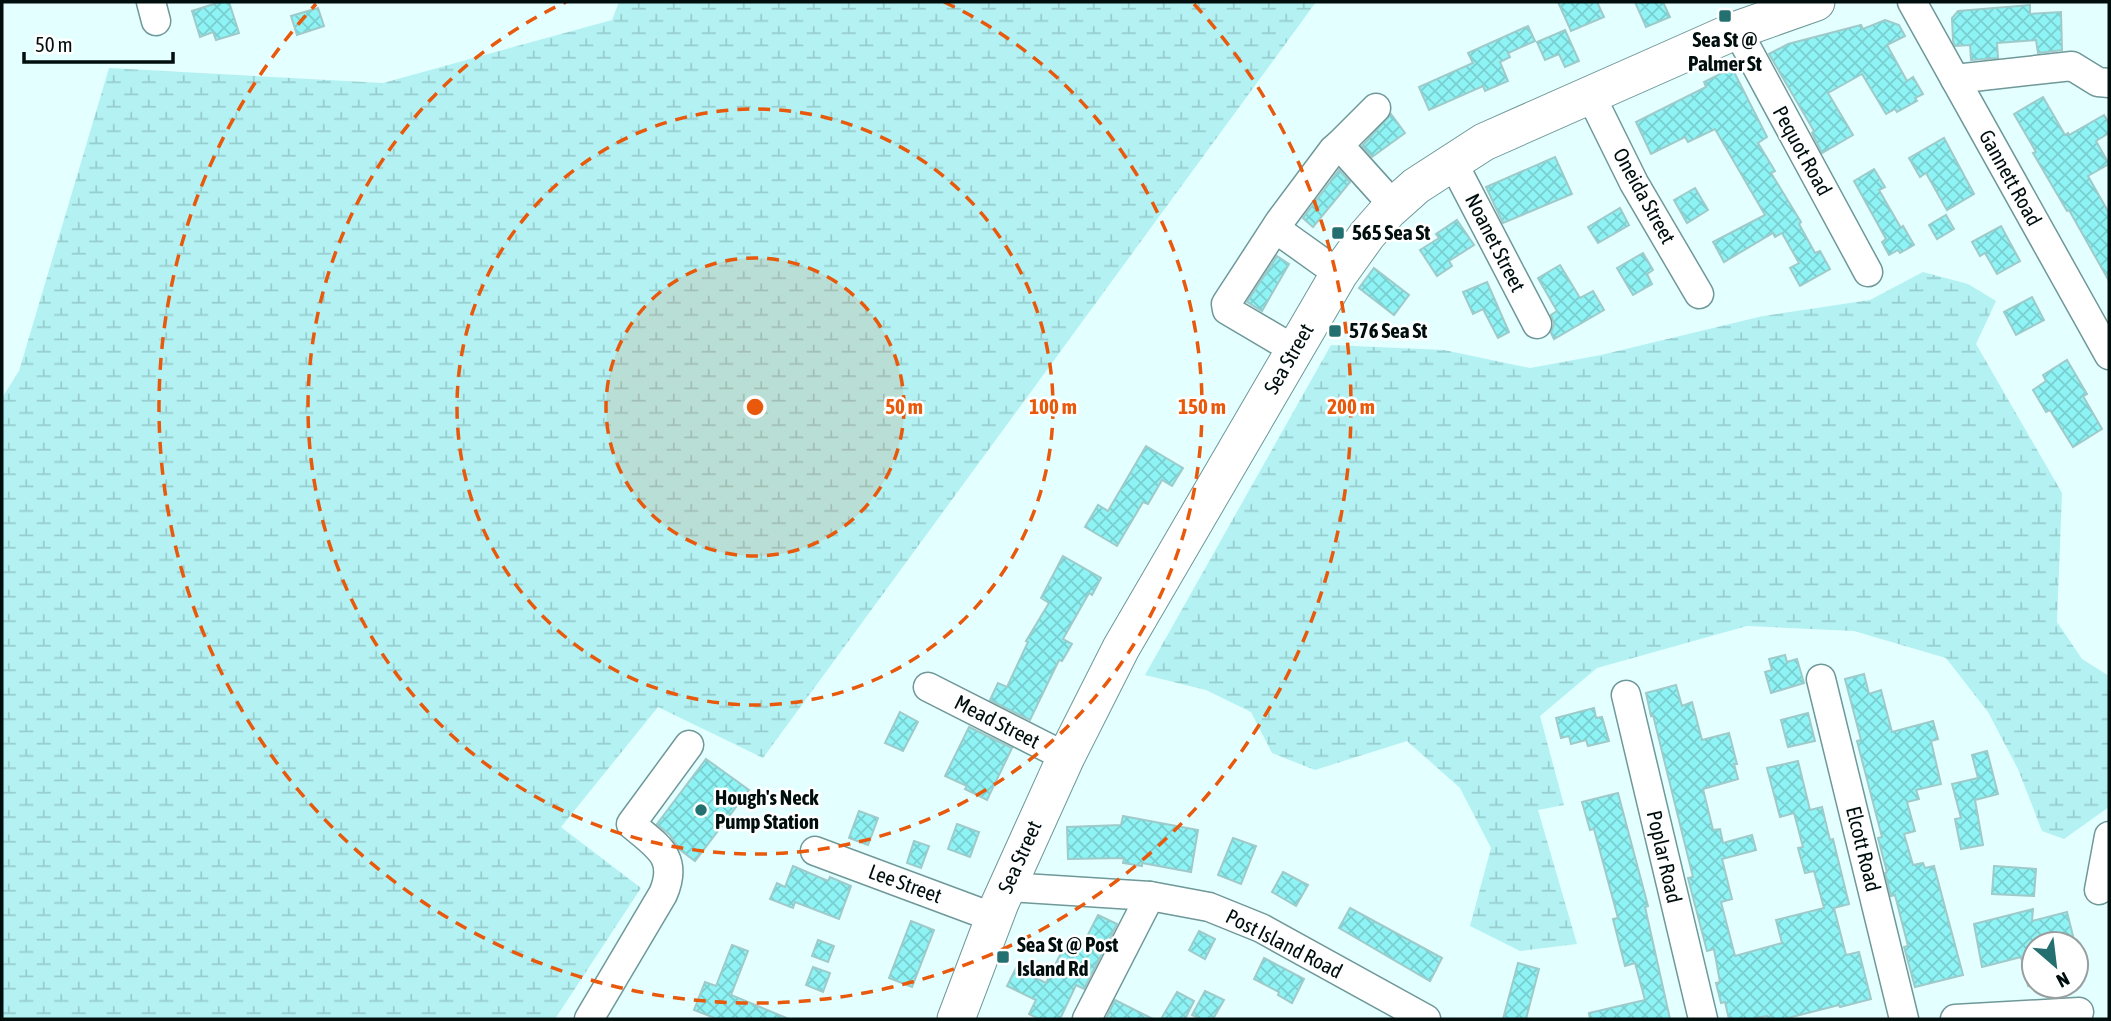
<svg xmlns="http://www.w3.org/2000/svg" width="2111" height="1021" viewBox="0 0 2111 1021" font-family="'Asap Condensed',sans-serif">
  <style>
    .wetland { fill: url(#wetland-marsh) }
    .building { fill: url(#building-cross-hatch); stroke: #9fcaca; stroke-width: 2 }
    .lines { fill: none; stroke-linecap: round; stroke-linejoin: round }
    .minor-casing { stroke: #6f9899; stroke-width: 31 }
    .major-casing { stroke: #6f9899; stroke-width: 39 }
    .minor { stroke: #fff; stroke-width: 28 }
    .major { stroke: #fff; stroke-width: 37 }
    .ring { fill: none; stroke: #e8590c; stroke-width: 3.5; stroke-dasharray: 12 9 }
    .poi-dot { fill: #246f70; stroke: #fff; stroke-width: 2.5 }
    .labels { text-anchor: middle; stroke-width: 5; stroke-linejoin: round; paint-order: stroke }
    .poi-label { font-size: 21px; font-weight: bold; fill: #010e0e; stroke: #fff; text-anchor: start }
    .street-label { font-size: 21px; fill: #010e0e; stroke: #fff }
    .centre { fill: #e8590c; stroke: #fff; stroke-width: 3.5 }
    .ring-label { font-size: 21px; text-anchor: middle; font-weight: bold; fill: #e8590c; stroke: #fff; stroke-width: 5; stroke-linejoin: round; paint-order: stroke }
  </style>
  <defs>
    <pattern id="wetland-marsh" width="20" height="14" patternUnits="userSpaceOnUse" patternTransform="scale(1.75)"><rect width="20" height="14" fill="#b3f1f2"/><path d="M1 5h8M5 5V1M11 12h8M15 12V8" fill="none" stroke="#98cdce"/></pattern>
    <pattern id="building-cross-hatch" width="8" height="8" patternUnits="userSpaceOnUse" patternTransform="scale(1.75)"><rect width="8" height="8" fill="#8ef3f4"/><path d="M0 0l8 8M0 8l8-8" fill="none" stroke="#79cfd0"/></pattern>
  </defs>
  <rect width="100%" height="100%" fill="#e4ffff"/>
  <g class="wetland">
    <polygon points="619,2 1316,2 763,758 658,707 561,827 641,888 555,1019 2,1019 2,398 19,371 109,68 383,83 612,20"/>
    <polygon points="1923,272 1968,284 1996,301 1976,344 2062,493 2057,622 2082,659 2109,676 2109,807 2064,839 2042,831 2018,769 1988,712 1946,658 1854,631 1747,626 1597,668 1540,716 1564,805 1538,810 1577,944 1520,951 1470,926 1491,848 1460,788 1407,741 1315,770 1272,753 1251,712 1206,690 1145,675 1331,345 1444,350 1530,368 1601,355 1763,316 1870,300"/>
  </g>
  <g class="building">
    <polygon points="220,2 229,2 239,33 216,40 213,32 200,37 192,11"/>
    <polygon points="1558,2 1597,2 1604,17 1571,31"/>
    <polygon points="1635,2 1663,2 1670,17 1646,27"/>
    <polygon points="2030,5 2030,14 2061,12 2062,50 2038,53 2036,40 1997,43 1998,58 1971,60 1970,45 1955,46 1953,41 1952,18 1958,11"/>
    <polygon points="318,8 324,26 297,35 291,16"/>
    <polygon points="1885,20 1899,25 1905,36 1887,45 1907,81 1913,77 1923,94 1915,98 1917,101 1897,112 1895,109 1886,114 1862,74 1828,93 1853,135 1822,153 1812,133 1814,131 1769,54 1788,44 1861,25 1863,29"/>
    <polygon points="1528,26 1535,41 1508,53 1510,57 1500,62 1508,81 1485,91 1483,86 1429,110 1419,87 1473,63 1468,53"/>
    <polygon points="1565,30 1579,61 1565,67 1559,54 1545,60 1537,42"/>
    <polygon points="1732,68 1767,137 1758,143 1775,171 1771,173 1801,222 1799,224 1815,253 1820,251 1830,269 1800,286 1790,268 1799,263 1782,233 1775,237 1773,233 1724,262 1713,242 1765,215 1715,129 1688,142 1685,137 1651,154 1636,122 1706,87 1704,82"/>
    <polygon points="2043,97 2065,135 2068,133 2069,135 2104,115 2109,123 2109,133 2096,141 2109,164 2088,176 2109,213 2109,281 2069,210 2067,211 2033,153 2036,152 2014,114"/>
    <polygon points="1391,114 1405,133 1372,157 1362,146"/>
    <polygon points="1944,138 1974,194 1947,210 1926,173 1920,177 1909,158"/>
    <polygon points="1555,157 1572,194 1503,223 1486,187"/>
    <polygon points="1874,169 1885,187 1879,190 1901,228 1903,226 1914,245 1900,253 1898,250 1889,255 1882,242 1886,239 1854,181"/>
    <polygon points="1339,170 1350,182 1313,227 1303,218"/>
    <polygon points="1695,188 1708,210 1687,223 1674,200"/>
    <polygon points="1620,208 1629,225 1598,243 1588,227"/>
    <polygon points="1946,215 1954,229 1937,239 1929,225"/>
    <polygon points="1457,220 1474,245 1449,261 1452,266 1437,276 1420,250 1439,238 1436,234"/>
    <polygon points="2001,226 2020,261 1997,274 1985,253 1980,256 1972,242"/>
    <polygon points="1643,253 1653,270 1647,274 1652,284 1633,295 1617,268"/>
    <polygon points="1277,256 1289,264 1262,311 1247,302"/>
    <polygon points="1560,265 1580,298 1593,291 1604,310 1554,339 1551,333 1554,324 1551,315 1557,311 1538,278"/>
    <polygon points="1374,268 1409,295 1394,315 1359,288"/>
    <polygon points="1487,282 1509,332 1498,338 1483,309 1473,314 1463,292"/>
    <polygon points="2032,297 2044,320 2016,335 2004,312"/>
    <polygon points="2067,360 2087,394 2083,396 2102,429 2073,447 2050,410 2046,412 2033,390 2046,381 2043,375"/>
    <polygon points="1146,446 1183,468 1172,486 1162,480 1148,504 1143,502 1117,546 1085,527 1098,505 1108,511"/>
    <polygon points="1063,556 1101,578 1092,595 1089,593 1063,639 1072,644 1062,661 1059,660 1030,720 990,700 998,683 1007,687 1028,642 1026,641 1049,603 1041,598"/>
    <polygon points="1785,655 1787,662 1797,659 1804,683 1771,693 1765,672 1772,670 1769,659"/>
    <polygon points="1864,674 1869,694 1881,690 1892,732 1933,721 1938,739 1931,741 1941,784 1916,790 1919,799 1907,802 1915,831 1904,834 1913,865 1923,863 1925,868 1934,866 1963,975 1915,987 1904,947 1908,946 1895,895 1891,896 1885,873 1887,872 1878,838 1882,837 1857,741 1861,740 1845,679"/>
    <polygon points="1676,685 1682,706 1692,702 1702,740 1729,733 1737,764 1734,764 1738,779 1703,789 1713,830 1720,829 1723,843 1752,835 1756,850 1722,859 1732,899 1721,902 1735,956 1782,943 1776,920 1824,908 1814,871 1805,873 1798,848 1803,847 1794,813 1780,817 1767,768 1798,761 1810,810 1822,807 1830,840 1833,839 1849,904 1834,908 1846,955 1859,952 1871,999 1840,1007 1839,1005 1784,1019 1768,1019 1767,1016 1753,1019 1729,1019 1725,1002 1721,1003 1716,983 1720,982 1714,949 1707,951 1688,878 1693,877 1653,715 1651,716 1646,693"/>
    <polygon points="1594,708 1596,718 1602,717 1609,741 1588,746 1586,740 1571,744 1569,736 1561,738 1556,718"/>
    <polygon points="900,712 918,722 903,751 885,743"/>
    <polygon points="1808,713 1815,741 1788,747 1781,720"/>
    <polygon points="969,727 1012,748 987,800 965,789 967,786 945,776"/>
    <polygon points="1987,751 1998,794 1975,800 1983,845 1961,849 1955,819 1961,818 1952,784 1978,778 1972,755"/>
    <polygon points="706,759 749,790 695,861 679,849 670,835 657,824"/>
    <polygon points="1618,793 1648,906 1645,907 1670,1019 1590,1019 1589,1013 1645,1000 1635,963 1625,966 1613,919 1618,918 1594,829 1590,830 1582,802"/>
    <polygon points="859,811 878,818 868,845 849,838"/>
    <polygon points="1123,816 1198,830 1191,872 1142,863 1142,866 1123,863 1124,858 1068,859 1067,827 1121,825"/>
    <polygon points="957,824 979,832 970,857 948,849"/>
    <polygon points="1233,838 1256,846 1241,884 1218,875"/>
    <polygon points="914,841 929,846 921,868 907,863"/>
    <polygon points="793,866 828,881 830,877 851,886 839,919 795,902 793,908 770,899 777,883 785,887"/>
    <polygon points="1994,866 2036,869 2034,896 1992,894"/>
    <polygon points="1283,872 1308,885 1296,906 1272,892"/>
    <polygon points="1350,908 1442,958 1430,981 1339,928"/>
    <polygon points="2033,909 2032,921 2067,912 2075,944 2034,944 2034,986 2028,986 2021,957 1982,967 1974,924"/>
    <polygon points="1098,915 1117,924 1084,989 1076,985 1060,1019 1039,1019 1029,1014 1036,1000 1007,986 1016,968 1046,983 1063,949 1077,956"/>
    <polygon points="911,921 934,930 912,987 889,978"/>
    <polygon points="1199,931 1215,939 1205,959 1189,950"/>
    <polygon points="818,940 834,946 828,962 812,956"/>
    <polygon points="732,945 748,951 731,995 789,1019 717,1019 694,1010 705,982 716,986"/>
    <polygon points="1264,958 1304,979 1292,1003 1278,995 1279,992 1254,979"/>
    <polygon points="1518,963 1539,969 1526,1019 1503,1019"/>
    <polygon points="813,967 830,973 823,992 806,985"/>
    <polygon points="1205,991 1224,1000 1213,1019 1201,1019 1192,1015"/>
    <polygon points="1177,992 1194,1001 1185,1019 1161,1019"/>
    <polygon points="1115,1000 1153,1019 1106,1019"/>
  </g>
  <g class="lines">
    <g class="minor-casing">
      <g id="minor">
        <polyline points="151,2 156,21"/>
        <polyline points="1912,2 2109,355"/>
        <polyline points="1737,30 1868,272"/>
        <polyline points="1955,79 2072,66 2098,82 2109,83"/>
        <polyline points="1591,96 1634,183 1699,294"/>
        <polyline points="1376,108 1339,145 1394,206"/>
        <polyline points="1452,161 1537,324"/>
        <polyline points="1276,229 1339,274"/>
        <polyline points="1295,350 1227,310 1226,304 1280,221 1333,150 1339,145"/>
        <polyline points="1821,679 1904,1019"/>
        <polyline points="928,687 1066,757"/>
        <polyline points="1626,695 1703,1019"/>
        <polyline points="815,851 995,918"/>
        <polyline points="1007,887 1150,896 1209,907 1261,928 1426,1019"/>
        <polyline points="2099,890 2109,836"/>
        <path d="M589,1019L663,894C679,857 657,846 631,824L689,745"/>
        <polyline points="1087,1019 1150,896"/>
        <polyline points="1955,1019 2079,1012"/>
      </g>
    </g>
    <g class="major-casing">
      <polyline id="major" points="956,1019 1000,903 1066,757 1121,648 1339,274 1367,235 1388,211 1416,186 1484,142 1737,30 1816,2"/>
    </g>
    <use href="#minor" class="minor"/>
    <use href="#major" class="major"/>
  </g>
  <circle cx="755" cy="407" r="149" fill="#e8590c" fill-opacity=".12"/>
  <g class="ring">
    <circle cx="755" cy="407" r="149"/>
    <circle cx="755" cy="407" r="298"/>
    <path d="M944 2A447 447 0 1 1 566 2"/>
    <path d="M1194 4A596 596 0 1 1 316 4"/>
  </g>
  <g class="poi-dot">
    <rect x="1718" y="9" width="14" height="14" rx="3.5"/>
    <rect x="1331" y="226" width="14" height="14" rx="3.5"/>
    <rect x="1328" y="324" width="14" height="14" rx="3.5"/>
    <circle cx="701" cy="810" r="7"/>
    <rect x="996" y="950" width="14" height="14" rx="3.5"/>
  </g>
  <g class="labels">
    <g class="poi-label">
      <text x="1725" y="47" text-anchor="middle">Sea St @<tspan x="1725" dy="24">Palmer St</tspan></text>
      <text x="1352" y="240">565 Sea St</text>
      <text x="1349" y="338">576 Sea St</text>
      <text x="715" y="805">Hough's Neck<tspan x="715" dy="24">Pump Station</tspan></text>
      <text x="1017" y="952">Sea St @ Post<tspan x="1017" dy="24">Island Rd</tspan></text>
    </g>
    <g class="street-label">
      <text transform="translate(1802 151) rotate(61)" y="7">Pequot Road</text>
      <text transform="translate(2010 178) rotate(61)" y="7">Gannett Road</text>
      <text transform="translate(1644 196) rotate(61)" y="7">Oneida Street</text>
      <text transform="translate(1495 243) rotate(63)" y="7">Noanet Street</text>
      <text transform="translate(1289 359) rotate(-60)" y="7">Sea Street</text>
      <text transform="translate(997 722) rotate(27)" y="7">Mead Street</text>
      <text transform="translate(1863 849) rotate(76)" y="7">Elcott Road</text>
      <text transform="translate(1020 857) rotate(-66)" y="7">Sea Street</text>
      <text transform="translate(1664 857) rotate(77)" y="7">Poplar Road</text>
      <text transform="translate(905 884) rotate(20)" y="7">Lee Street</text>
      <text transform="translate(1284 944) rotate(27)" y="7">Post Island Road</text>
    </g>
  </g>
  <circle cx="755" cy="407" r="10" class="centre"/>
  <g class="ring-label">
    <text x="904" y="414">50 m</text>
    <text x="1053" y="414">100 m</text>
    <text x="1202" y="414">150 m</text>
    <text x="1351" y="414">200 m</text>
  </g>
  <rect width="2111" height="1021" fill="none" stroke="#010e0e" stroke-width="7"/>
  <g transform="translate(2055 965) rotate(152)"><circle r="33" fill="#ffffff" stroke="#999f9f" stroke-width="2"/>
  <path d="M0-5L12 26L0 18L-12 26Z" fill="#246f70"/>
  <text y="-10" font-size="19" font-weight="bold" text-anchor="middle" fill="#010e0e">N</text>
  </g>
  <path d="M24 52v10h149v-10" fill="none" stroke="#010e0e" stroke-width="3.5"/>
  <text x="35" y="52" font-size="21" fill="#010e0e" stroke="#ffffff" stroke-width="5" paint-order="stroke">50 m</text>
</svg>
